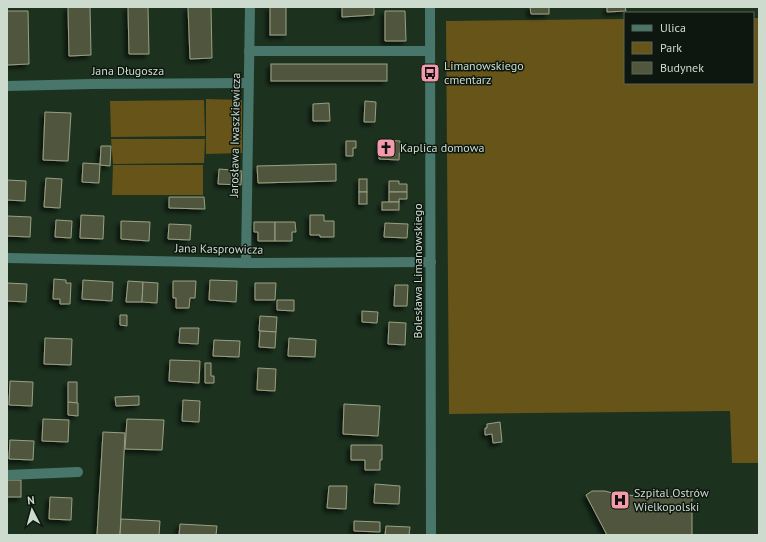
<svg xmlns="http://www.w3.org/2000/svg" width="766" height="542" viewBox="0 0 766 542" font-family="'PT Sans',sans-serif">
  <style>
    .green { fill: #665419 }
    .building { fill: #50573c; stroke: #98a081; filter: url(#shadow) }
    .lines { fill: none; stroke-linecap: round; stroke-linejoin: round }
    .minor { stroke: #48766b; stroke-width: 10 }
    .labels { text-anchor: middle; stroke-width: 3; stroke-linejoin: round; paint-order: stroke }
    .poi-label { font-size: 12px; fill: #cddace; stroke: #0d170f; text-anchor: start }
    .street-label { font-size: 12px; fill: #cddace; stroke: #0d170f }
  </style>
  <defs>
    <filter id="shadow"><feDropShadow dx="-3.5" dy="3.5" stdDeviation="2" flood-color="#0009"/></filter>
  </defs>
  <rect width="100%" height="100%" fill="#1c321f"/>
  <g class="green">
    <polygon points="753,18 759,18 759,463 732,463 730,411 449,414 446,21 625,19 625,83 753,83"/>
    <polygon points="206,99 242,100 242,153 206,154"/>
    <polygon points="204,100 205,136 111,137 110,101"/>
    <polygon points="111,139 205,139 204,163 113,164"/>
    <polygon points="113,165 203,165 203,195 112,195"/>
  </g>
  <g class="building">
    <polygon points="68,7 90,7 91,55 69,56"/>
    <polygon points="128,7 148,7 149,54 129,54"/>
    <polygon points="188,7 211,7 212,58 190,59"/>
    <rect x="270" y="7" width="16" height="28"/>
    <polygon points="342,7 374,7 374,15 342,17"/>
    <polygon points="530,7 549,7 549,14 531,14"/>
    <polygon points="607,7 625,7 626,11 607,12"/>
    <polygon points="7,11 28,11 29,64 7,65"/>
    <polygon points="385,11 405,11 406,41 385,41"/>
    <rect x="271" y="64" width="116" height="17"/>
    <polygon points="365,101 376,102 375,122 364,122"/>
    <polygon points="329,103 330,121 313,121 313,104"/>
    <polygon points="45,112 71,113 68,161 43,160"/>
    <polygon points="380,140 400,141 399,160 379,159"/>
    <polygon points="346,141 356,141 356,148 353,148 353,156 346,156"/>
    <polygon points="101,146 111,146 110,166 100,165"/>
    <polygon points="83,163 100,164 99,183 82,182"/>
    <polygon points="336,164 336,181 258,183 257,166"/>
    <polygon points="219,169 242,171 241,185 218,184"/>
    <polygon points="46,178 62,179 60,208 44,207"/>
    <rect x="359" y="179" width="8" height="13"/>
    <polygon points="7,180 26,181 25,201 7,200"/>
    <polygon points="389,181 399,181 399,184 407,184 407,192 389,192"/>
    <rect x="359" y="192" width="8" height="12"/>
    <polygon points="389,192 407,192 407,199 399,199 399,202 389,202"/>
    <polygon points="169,197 204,197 205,209 169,208"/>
    <rect x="382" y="202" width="17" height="8"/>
    <polygon points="81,215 104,216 103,239 80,238"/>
    <polygon points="310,215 324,215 324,221 334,221 334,237 320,237 320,235 310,235"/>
    <polygon points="7,216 31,217 30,237 7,236"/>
    <polygon points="56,220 72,221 71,238 55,237"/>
    <polygon points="121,221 150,222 149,241 121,239"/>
    <polygon points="254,222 275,222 275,241 258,241 258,232 254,232"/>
    <polygon points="275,222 295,222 296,232 292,232 292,241 275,241"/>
    <polygon points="385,223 408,224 407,238 384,237"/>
    <polygon points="169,224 191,225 190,240 168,239"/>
    <polygon points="54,279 66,280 66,283 71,283 70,304 60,304 60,299 53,299"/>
    <polygon points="83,280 113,282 112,301 82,299"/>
    <polygon points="210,280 237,281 236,302 209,300"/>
    <polygon points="128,281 143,282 142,302 126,302"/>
    <polygon points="173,281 196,281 195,298 190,298 189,308 176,308 176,298 173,298"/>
    <polygon points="143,282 158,283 157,303 142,302"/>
    <polygon points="7,283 27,284 26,302 7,301"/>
    <polygon points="255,283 276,283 275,300 255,300"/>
    <polygon points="395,285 408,285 407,306 394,306"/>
    <polygon points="277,300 294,300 294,311 277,310"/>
    <polygon points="362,311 378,312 377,323 362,322"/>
    <polygon points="120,315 127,315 127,326 120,325"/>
    <polygon points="260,316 277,317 276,332 259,331"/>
    <polygon points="389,322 406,323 405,345 388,344"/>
    <polygon points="180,328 199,328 198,344 179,343"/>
    <polygon points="260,331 276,332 275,348 259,347"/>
    <polygon points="45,338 72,339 71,365 44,364"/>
    <polygon points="289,338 316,340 315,357 288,356"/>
    <polygon points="214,340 240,341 239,357 213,356"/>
    <polygon points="170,360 200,361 199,383 169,381"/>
    <polygon points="205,363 211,363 211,376 214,376 214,383 205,383"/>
    <polygon points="258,368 276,369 275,391 257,390"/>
    <polygon points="10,381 33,382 32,406 9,405"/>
    <polygon points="68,382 77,382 77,403 68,402"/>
    <polygon points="139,396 139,405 116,406 115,397"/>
    <polygon points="183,400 200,401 199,422 182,421"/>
    <polygon points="68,402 78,403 78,416 68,415"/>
    <polygon points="344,404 380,406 378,436 343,434"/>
    <polygon points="43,419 69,420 68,442 42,441"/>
    <polygon points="127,419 164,420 162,450 125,449"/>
    <polygon points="500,422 502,442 493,443 492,434 485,435 485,428 487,428 487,424"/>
    <polygon points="103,432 125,433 120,535 97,535"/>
    <polygon points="10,440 34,441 33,460 9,459"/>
    <polygon points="351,445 382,445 382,460 380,460 380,470 365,470 365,460 351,460"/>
    <rect x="7" y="480" width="14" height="17"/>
    <polygon points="375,484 400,486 399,504 374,503"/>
    <polygon points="329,486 347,486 346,509 327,508"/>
    <polygon points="592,491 605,491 620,495 692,497 692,535 607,535 586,495"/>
    <polygon points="50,497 72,498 71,520 49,519"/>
    <polygon points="121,519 160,521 159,535 120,535"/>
    <polygon points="354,521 380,522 380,532 354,531"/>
    <polygon points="180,524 217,526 216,535 179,535"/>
    <polygon points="386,526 410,527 409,535 385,535"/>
  </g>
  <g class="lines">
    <g class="minor">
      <polyline points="430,7 431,535"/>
      <polyline points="249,51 430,51"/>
      <polyline points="7,86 92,84 248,83"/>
      <polyline points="7,258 246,263 431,262"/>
      <polyline points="246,263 250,7"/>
      <polyline points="7,475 78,472"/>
    </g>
  </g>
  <defs>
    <g id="bus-square" transform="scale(1)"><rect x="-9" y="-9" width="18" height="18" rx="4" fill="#f39aac" stroke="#0d170f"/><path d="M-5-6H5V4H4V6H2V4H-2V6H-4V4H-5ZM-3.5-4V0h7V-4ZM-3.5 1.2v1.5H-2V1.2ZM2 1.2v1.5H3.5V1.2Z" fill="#111"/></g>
    <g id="church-square" transform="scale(1)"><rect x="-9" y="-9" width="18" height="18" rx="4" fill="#f39aac" stroke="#0d170f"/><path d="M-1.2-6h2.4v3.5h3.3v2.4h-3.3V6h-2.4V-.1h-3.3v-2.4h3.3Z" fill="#111"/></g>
    <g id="hospital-square" transform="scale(1)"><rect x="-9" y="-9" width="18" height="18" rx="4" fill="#f39aac" stroke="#0d170f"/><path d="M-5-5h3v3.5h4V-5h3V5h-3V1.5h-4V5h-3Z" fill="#111"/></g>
  </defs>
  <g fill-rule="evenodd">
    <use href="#bus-square" x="430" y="73"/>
    <use href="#church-square" x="386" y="148"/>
    <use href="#hospital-square" x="620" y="500"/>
  </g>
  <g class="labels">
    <g class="poi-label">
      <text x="444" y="70">Limanowskiego<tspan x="444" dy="14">cmentarz</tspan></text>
      <text x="400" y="152">Kaplica domowa</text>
      <text x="634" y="497">Szpital Ostrów<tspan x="634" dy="14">Wielkopolski</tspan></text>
    </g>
    <g class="street-label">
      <text x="128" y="75">Jana Długosza</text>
      <text transform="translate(235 135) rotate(-89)" y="4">Jarosława Iwaszkiewicza</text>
      <text transform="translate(219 249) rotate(1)" y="4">Jana Kasprowicza</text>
      <text transform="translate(418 271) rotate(-90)" y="4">Bolesława Limanowskiego</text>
    </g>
  </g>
  <rect width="766" height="542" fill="none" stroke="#cddace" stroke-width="16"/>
  <rect x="624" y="12" width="130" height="72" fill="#0d170f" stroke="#5a655b"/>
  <rect x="632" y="25" width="20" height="6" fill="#48766b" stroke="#5a655b"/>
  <text x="660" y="32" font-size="12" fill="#cddace">Ulica</text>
  <rect x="632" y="42" width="20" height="12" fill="#665419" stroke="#5a655b"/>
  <text x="660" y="52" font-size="12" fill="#cddace">Park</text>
  <rect x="632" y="62" width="20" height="12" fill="#50573c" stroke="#5a655b"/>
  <text x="660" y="72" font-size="12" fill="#cddace">Budynek</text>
  <g transform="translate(32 510) rotate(354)" stroke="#0d170f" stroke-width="3" paint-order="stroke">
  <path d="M0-3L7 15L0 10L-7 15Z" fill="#cddace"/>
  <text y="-6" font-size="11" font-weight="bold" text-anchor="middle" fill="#cddace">N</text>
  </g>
</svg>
